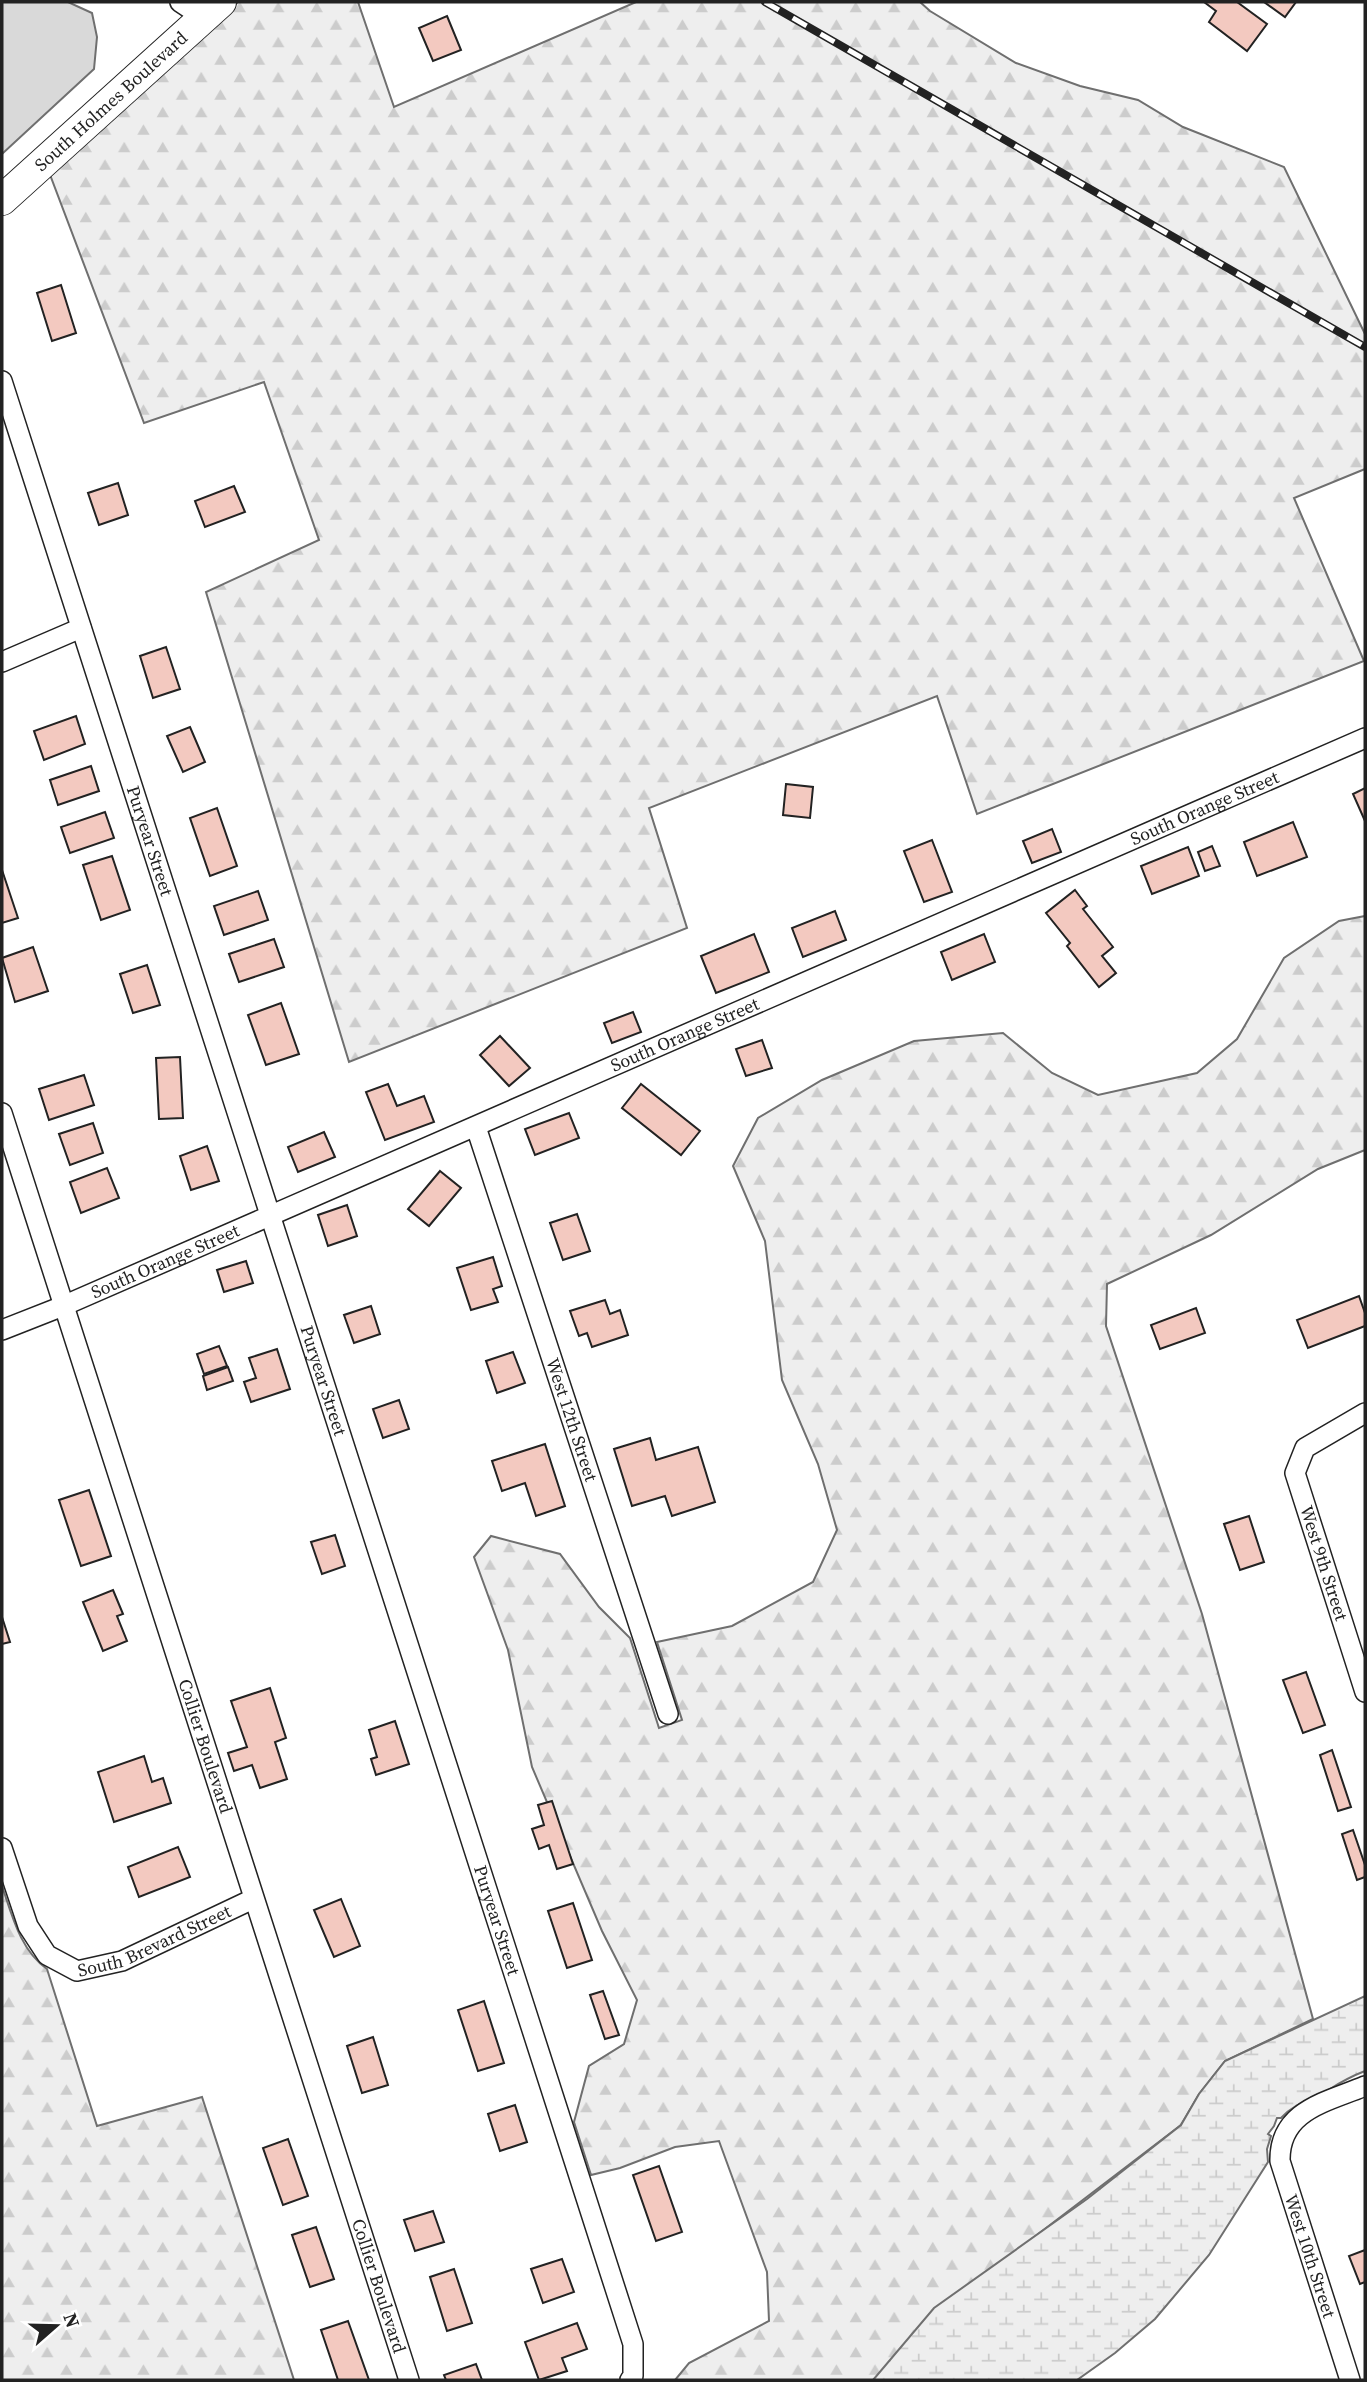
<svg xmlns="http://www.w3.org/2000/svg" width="1367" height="2382" viewBox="0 0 1367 2382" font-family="'Source Serif 4',serif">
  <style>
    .forest { fill: url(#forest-firs); stroke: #6f6f6f; stroke-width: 2 }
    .wetland { fill: url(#wetland-marsh); stroke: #6f6f6f; stroke-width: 2 }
    .water { fill: #d9d9d9; stroke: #6f6f6f; stroke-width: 2 }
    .building { fill: #f3c9c0; stroke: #222; stroke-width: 2 }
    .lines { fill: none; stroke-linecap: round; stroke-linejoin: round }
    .minor-casing { stroke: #222; stroke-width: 22 }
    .primary-casing { stroke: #222; stroke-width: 32 }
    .minor { stroke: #fff; stroke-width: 19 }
    .primary { stroke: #fff; stroke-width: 30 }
    .rail-casing { stroke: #222; stroke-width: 8 }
    .rail { stroke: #fff; stroke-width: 5; stroke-dasharray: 16; stroke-linecap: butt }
    .labels { text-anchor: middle; stroke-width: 5; stroke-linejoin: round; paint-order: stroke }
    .street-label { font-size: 18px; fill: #222; stroke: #fff }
  </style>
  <defs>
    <pattern id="forest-firs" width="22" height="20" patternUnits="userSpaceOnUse" patternTransform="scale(1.75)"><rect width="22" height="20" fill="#eee"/><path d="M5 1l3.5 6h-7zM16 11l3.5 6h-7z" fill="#ccc"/></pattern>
    <pattern id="wetland-marsh" width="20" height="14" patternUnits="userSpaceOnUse" patternTransform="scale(1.75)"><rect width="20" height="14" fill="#eee"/><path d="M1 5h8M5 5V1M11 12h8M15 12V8" fill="none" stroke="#ccc"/></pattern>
  </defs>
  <rect width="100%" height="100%" fill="#fff"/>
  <g class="forest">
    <polygon points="238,2 358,2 394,107 636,2 920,2 930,11 1016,63 1080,86 1138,100 1183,127 1284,167 1365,334 1365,469 1294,498 1364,661 977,814 937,696 649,808 687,928 349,1062 206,592 319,540 264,382 144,423 49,172"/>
    <polygon points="1365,916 1365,1150 1318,1169 1211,1235 1107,1284 1106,1326 1202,1614 1313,2019 1225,2061 1199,2094 1181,2125 1033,2238 873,2380 675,2380 689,2363 769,2321 767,2272 719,2141 675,2147 620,2168 591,2175 574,2122 589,2066 624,2044 637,2000 602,1931 532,1767 508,1650 474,1557 491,1536 560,1554 599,1607 630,1638 659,1728 682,1720 657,1642 732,1626 813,1582 837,1530 818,1464 782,1380 765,1241 733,1166 758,1118 822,1080 914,1041 1003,1033 1052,1073 1098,1095 1197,1073 1237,1039 1284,958 1339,921"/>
    <path d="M2,1886C12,1915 20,1950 47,1969L97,2126L202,2097L294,2380H2Z"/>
  </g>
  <path class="wetland" d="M1365,1996V2071C1352,2076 1341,2082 1330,2089C1312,2099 1295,2103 1281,2118H1277L1274,2126L1268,2134L1271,2136L1267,2149L1268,2162L1209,2255L1155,2319L1115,2353L1077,2380H873L934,2308L1087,2199L1181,2125L1199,2094L1225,2061Z"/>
  <polygon class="water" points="2,2 68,2 92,13 97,37 94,69 2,154"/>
  <g class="building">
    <polygon points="1204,2 1237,2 1267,24 1247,51 1209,22 1216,11"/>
    <polygon points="1264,2 1296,2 1285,17"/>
    <polygon points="447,16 461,50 433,61 419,28"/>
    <polygon points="61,285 76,333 52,341 37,293"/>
    <polygon points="118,483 128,515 99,525 88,493"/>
    <polygon points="234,486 245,512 205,527 195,501"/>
    <polygon points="166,647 180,689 153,698 140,656"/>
    <polygon points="76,716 85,744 44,760 34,731"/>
    <polygon points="190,727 205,762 183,772 167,736"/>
    <polygon points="91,766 99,791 58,805 50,780"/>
    <polygon points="786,784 813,787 810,818 783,815"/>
    <polygon points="1365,788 1365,821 1353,794"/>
    <polygon points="217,808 237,866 210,876 190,818"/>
    <polygon points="105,812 114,838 70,853 61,827"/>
    <polygon points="1293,822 1307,857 1257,876 1244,842"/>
    <polygon points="1052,829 1061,852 1032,863 1023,841"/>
    <polygon points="932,840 952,892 924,902 904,851"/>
    <polygon points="1212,846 1220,866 1205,871 1198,852"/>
    <polygon points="1188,847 1199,876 1152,894 1141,866"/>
    <polygon points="112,856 130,910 101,920 83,865"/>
    <polygon points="2,870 18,918 2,923"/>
    <polygon points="1075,890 1087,906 1083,909 1113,947 1102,956 1116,973 1099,987 1067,946 1070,943 1046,913"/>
    <polygon points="258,891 268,920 224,935 214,906"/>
    <polygon points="835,911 846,940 803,957 792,928"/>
    <polygon points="754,934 769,972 716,993 701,956"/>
    <polygon points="984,934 995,962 952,980 941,952"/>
    <polygon points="274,939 284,967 239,982 229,954"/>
    <polygon points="33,947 48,991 15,1002 2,958"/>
    <polygon points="147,965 160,1005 133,1013 120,974"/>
    <polygon points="281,1003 299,1054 266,1065 248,1015"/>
    <polygon points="633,1012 641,1032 612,1043 604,1023"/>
    <polygon points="500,1036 530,1068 509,1086 480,1055"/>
    <polygon points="762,1040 772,1068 746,1076 736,1049"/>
    <polygon points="180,1057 183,1118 159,1119 156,1058"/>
    <polygon points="84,1075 94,1105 49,1120 39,1089"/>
    <polygon points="388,1084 397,1106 424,1096 434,1122 385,1140 366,1092"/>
    <polygon points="641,1084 700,1131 681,1155 622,1108"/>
    <polygon points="569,1113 579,1138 535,1155 525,1129"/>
    <polygon points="93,1123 103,1153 70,1165 59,1134"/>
    <polygon points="324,1132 335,1157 298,1172 288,1147"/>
    <polygon points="207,1146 219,1181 191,1190 180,1156"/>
    <polygon points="107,1168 119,1198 81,1213 70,1182"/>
    <polygon points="440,1171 461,1188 429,1226 408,1209"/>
    <polygon points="347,1205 357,1236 328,1246 318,1215"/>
    <polygon points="577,1214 590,1251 563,1260 550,1223"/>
    <polygon points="493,1257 502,1286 493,1289 498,1302 471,1310 457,1268"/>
    <polygon points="246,1261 253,1283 224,1292 217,1270"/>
    <polygon points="1359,1296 1365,1313 1365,1326 1308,1348 1297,1320"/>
    <polygon points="605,1300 610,1314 620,1310 628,1335 592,1347 587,1333 579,1336 570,1311"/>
    <polygon points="371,1306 380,1334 354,1343 344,1315"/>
    <polygon points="1196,1308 1205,1333 1160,1349 1151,1325"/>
    <polygon points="219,1346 227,1366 204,1374 197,1354"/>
    <polygon points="277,1349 290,1389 251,1402 244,1382 256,1378 249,1358"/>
    <polygon points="513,1352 525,1383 497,1393 486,1361"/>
    <polygon points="228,1367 233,1381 207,1390 203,1376"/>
    <polygon points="399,1400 409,1429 383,1438 373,1409"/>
    <polygon points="650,1438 656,1460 698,1447 715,1502 672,1516 665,1496 632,1506 614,1449"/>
    <polygon points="545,1444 565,1506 536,1516 525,1483 502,1491 492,1461"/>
    <polygon points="89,1490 111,1556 81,1566 59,1500"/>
    <polygon points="1249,1516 1264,1562 1240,1570 1224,1524"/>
    <polygon points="335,1535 345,1566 322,1574 311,1542"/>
    <polygon points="113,1590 123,1614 117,1616 127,1641 103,1651 83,1602"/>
    <polygon points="2,1617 10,1642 2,1644"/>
    <polygon points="1306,1672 1325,1725 1303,1733 1283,1680"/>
    <polygon points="270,1688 286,1738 275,1742 287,1779 260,1788 252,1765 234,1771 228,1753 247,1747 231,1701"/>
    <polygon points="395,1721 409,1764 376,1775 371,1759 377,1757 369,1730"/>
    <polygon points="1332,1750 1351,1807 1338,1811 1320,1755"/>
    <polygon points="144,1756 152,1782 163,1778 171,1803 114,1822 98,1772"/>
    <polygon points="552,1801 573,1864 557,1869 549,1845 539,1849 532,1829 544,1825 538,1805"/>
    <polygon points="1353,1830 1365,1865 1365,1877 1357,1880 1342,1834"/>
    <polygon points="178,1847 190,1877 139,1897 128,1867"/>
    <polygon points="341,1899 360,1946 334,1957 314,1910"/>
    <polygon points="573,1903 592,1960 567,1968 548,1911"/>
    <polygon points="603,1991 619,2035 605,2039 590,1995"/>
    <polygon points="484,2001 504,2063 478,2071 458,2010"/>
    <polygon points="373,2037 388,2085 362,2093 347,2046"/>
    <polygon points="515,2105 527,2142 500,2151 488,2114"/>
    <polygon points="288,2139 308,2196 283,2205 263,2148"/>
    <polygon points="659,2166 682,2232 656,2241 633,2175"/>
    <polygon points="433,2211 444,2242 415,2251 404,2220"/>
    <polygon points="316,2227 334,2279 310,2287 292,2235"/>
    <polygon points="1365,2250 1365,2282 1360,2284 1349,2256"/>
    <polygon points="562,2259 574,2292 543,2303 531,2269"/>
    <polygon points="454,2269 472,2323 447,2331 430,2277"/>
    <polygon points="348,2321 369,2380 338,2380 321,2330"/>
    <polygon points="577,2323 587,2349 562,2358 567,2371 539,2380 525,2342"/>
    <polygon points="476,2364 482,2380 446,2380 444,2375"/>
  </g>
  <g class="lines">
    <g class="minor-casing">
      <g id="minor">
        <polyline points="180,2 204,18"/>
        <path id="s1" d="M2,381L633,2344V2376L630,2380"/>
        <polyline points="2,662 81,628"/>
        <path id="s2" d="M2,1113L409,2380"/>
        <path id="s3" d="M476,1127L668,1714"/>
        <path id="s4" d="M2,1330L63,1306L1365,738"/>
        <path id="s5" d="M1365,1413L1305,1448L1295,1473L1365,1692"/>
        <path id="s6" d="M2,1848L28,1926L47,1955L77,1971L122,1961L253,1899"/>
        <path d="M1350,2380L1280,2161C1279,2110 1327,2102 1365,2086"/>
      </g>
    </g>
    <g class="primary-casing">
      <g id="primary">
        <path id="s7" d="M2,200L221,2"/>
      </g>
    </g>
    <use href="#minor" class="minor"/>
    <use href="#primary" class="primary"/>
    <g class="rail-casing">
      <polyline id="rail" points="765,2 1365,347"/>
    </g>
    <use href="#rail" class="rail"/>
  </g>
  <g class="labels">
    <g class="street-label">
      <text dy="6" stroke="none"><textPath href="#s7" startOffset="147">South Holmes Boulevard</textPath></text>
      <text dy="6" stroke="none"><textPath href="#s4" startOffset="1311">South Orange Street</textPath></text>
      <text dy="6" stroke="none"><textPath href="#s1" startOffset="483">Puryear Street</textPath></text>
      <text dy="6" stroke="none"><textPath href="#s4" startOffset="744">South Orange Street</textPath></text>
      <text dy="6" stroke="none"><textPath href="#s4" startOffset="177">South Orange Street</textPath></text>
      <text dy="6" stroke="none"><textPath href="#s1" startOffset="1050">Puryear Street</textPath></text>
      <text dy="6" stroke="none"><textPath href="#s3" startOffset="308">West 12th Street</textPath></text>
      <text dy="6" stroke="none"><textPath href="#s5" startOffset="191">West 9th Street</textPath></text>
      <text dy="6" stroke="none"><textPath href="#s2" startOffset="665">Collier Boulevard</textPath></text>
      <text dy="6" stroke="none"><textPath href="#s1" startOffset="1617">Puryear Street</textPath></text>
      <text dy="6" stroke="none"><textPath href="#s6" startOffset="234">South Brevard Street</textPath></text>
      <text transform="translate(1310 2256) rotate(72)" y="6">West 10th Street</text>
      <text dy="6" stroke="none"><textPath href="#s2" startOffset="1232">Collier Boulevard</textPath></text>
    </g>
  </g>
  <rect width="1367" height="2382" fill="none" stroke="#222222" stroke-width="7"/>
  <g transform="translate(56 2326) rotate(70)" stroke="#ffffff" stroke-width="5" paint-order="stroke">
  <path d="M0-5L12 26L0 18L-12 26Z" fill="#222222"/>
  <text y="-10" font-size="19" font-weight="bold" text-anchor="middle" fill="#222222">N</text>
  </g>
</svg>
